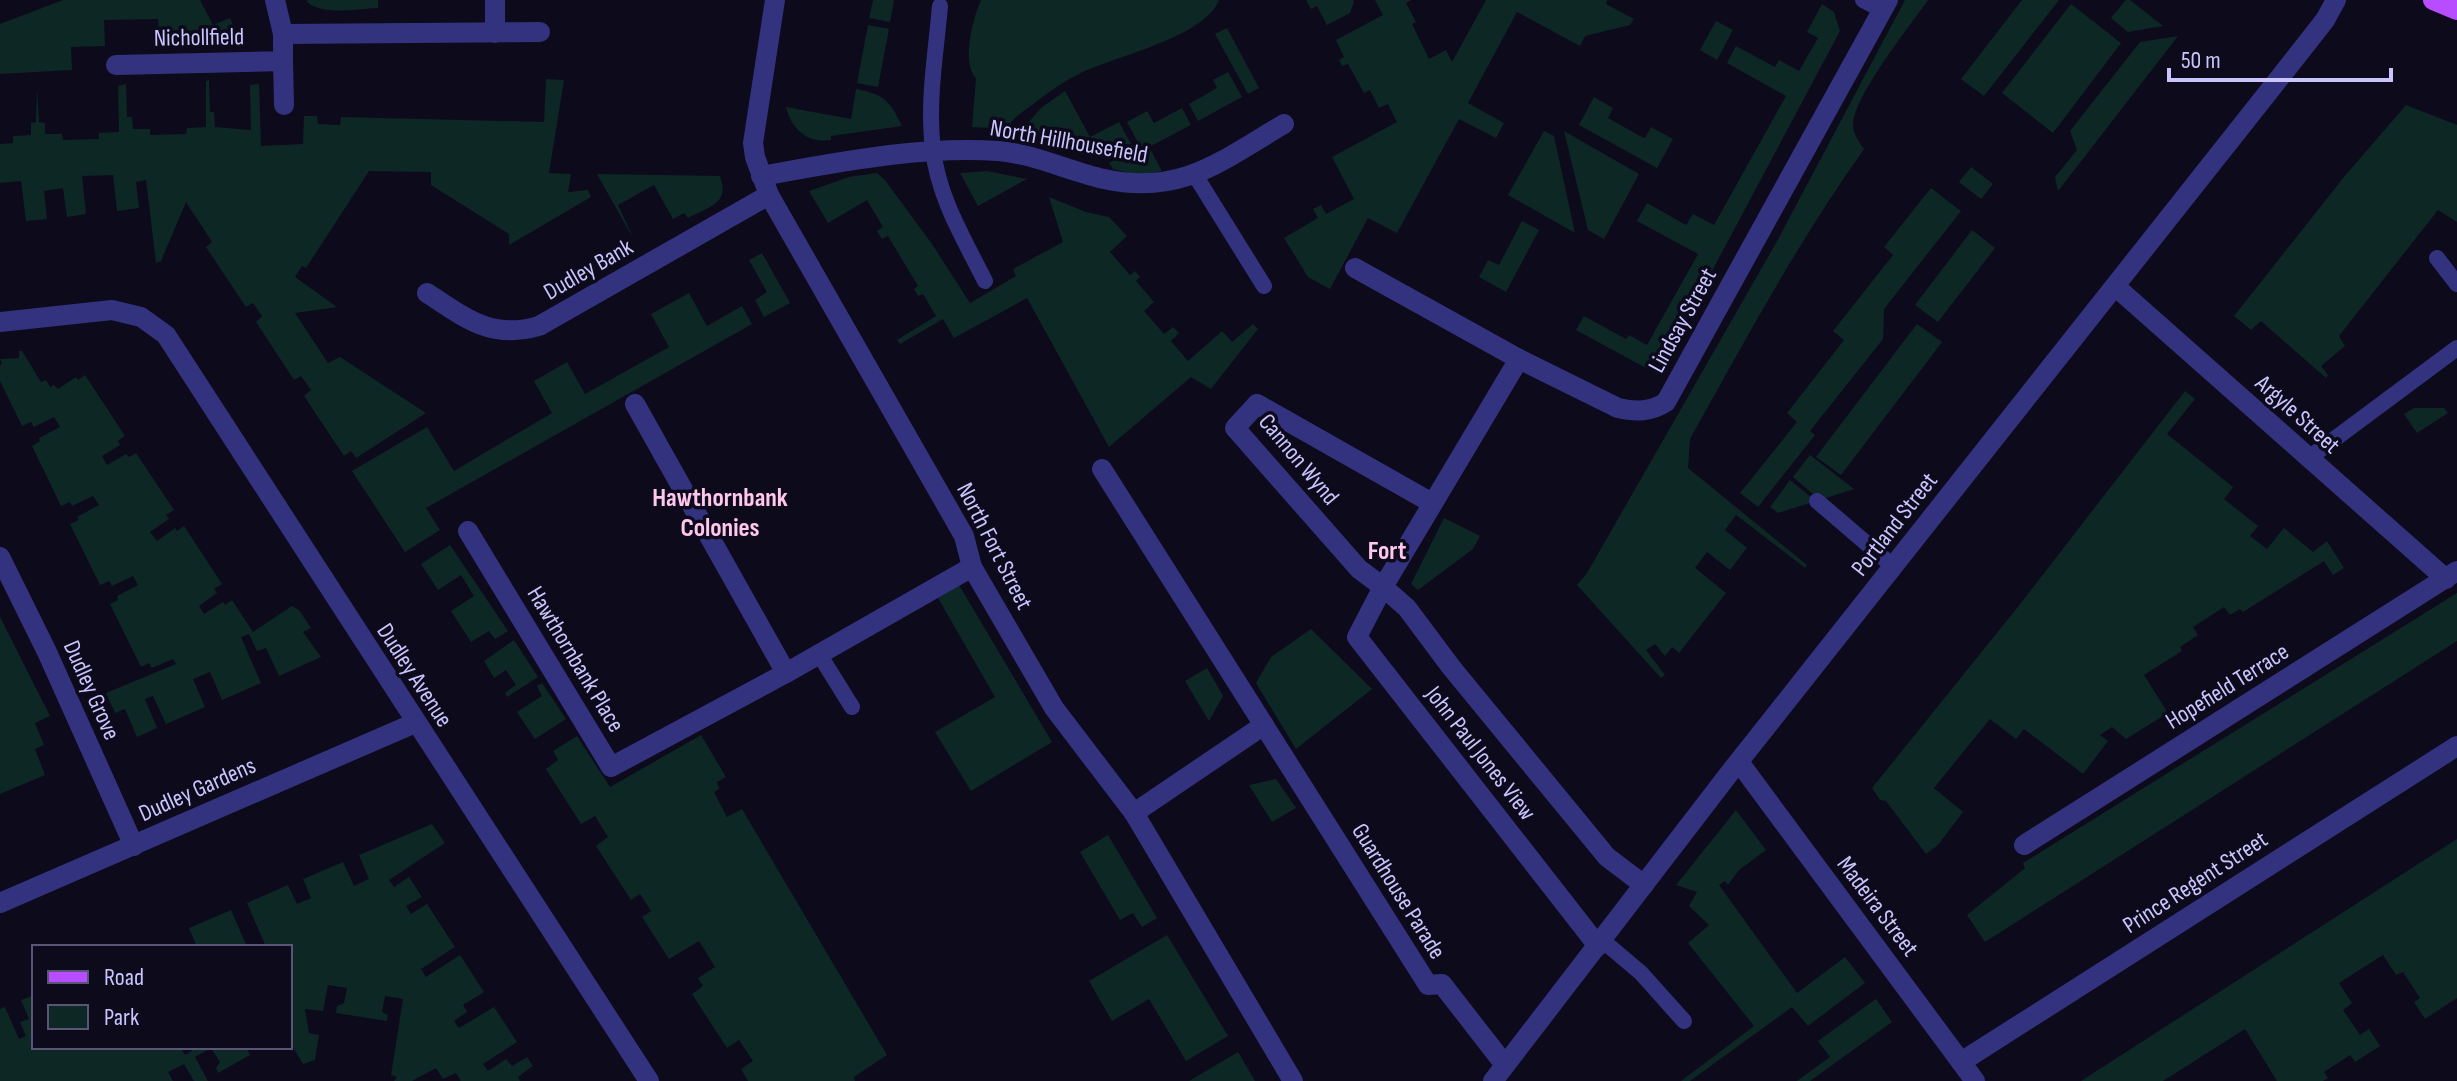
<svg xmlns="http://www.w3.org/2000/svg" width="2457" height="1081" viewBox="0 0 2457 1081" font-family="'Sofia Sans Condensed',sans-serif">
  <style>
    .green { fill: #0d2725 }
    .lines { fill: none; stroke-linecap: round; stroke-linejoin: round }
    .lane { stroke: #33327e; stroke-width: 16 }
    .street { stroke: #33327e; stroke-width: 20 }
    .primary { stroke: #b84cff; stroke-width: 20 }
    .labels { text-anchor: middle; stroke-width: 7; stroke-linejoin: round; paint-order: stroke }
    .street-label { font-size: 24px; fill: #cbc5ff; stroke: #0d0a1c }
    .neighbourhood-label { font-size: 26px; font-weight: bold; fill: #ffc7ec; stroke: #0d0a1c }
  </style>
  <rect width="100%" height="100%" fill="#0d0a1c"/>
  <g class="green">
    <polygon points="63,0 200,0 213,25 230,18 237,34 205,46 160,48 158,19 104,20 105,46 71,47 72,70 0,74 0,24"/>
    <path d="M309,0H378V8C357,9 321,16 306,1Z"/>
    <polygon points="873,0 894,0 890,22 869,18"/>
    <path d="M981,0H1219C1204,38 1114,56 1079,74C1056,85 1038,101 1017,116L1011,122V129L972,127L976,78C961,63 973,18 981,0Z"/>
    <polygon points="1306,0 1353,0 1354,2 1350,13 1327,25 1317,6 1311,9"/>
    <polygon points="1375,0 1411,0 1406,3 1416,22 1412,24 1429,59 1446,50 1452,62 1486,0 1607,0 1606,4 1634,19 1630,25 1585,36 1580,46 1517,12 1468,103 1504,123 1496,138 1459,119 1397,233 1368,218 1330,289 1308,277 1284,238 1318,218 1313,209 1321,205 1326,214 1354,199 1332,157 1397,122 1388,104 1379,108 1370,90 1364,93 1348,64 1342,66 1339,60 1344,57 1336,40 1383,15"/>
    <path d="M1905,0H1928C1910,26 1852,98 1853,126C1854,135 1859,142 1864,149C1798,242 1745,340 1690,439L1688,468L1807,565L1805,568L1736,515L1725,530L1747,548L1730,570L1707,552L1695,568L1726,593L1679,653L1672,647L1665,656L1655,644L1646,650L1665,675L1661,678L1577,585L1587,573L1776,243Z"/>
    <polygon points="2022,0 2059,0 1984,96 1961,79"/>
    <polygon points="2126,0 2130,0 2163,26 2128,32 2111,18"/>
    <polygon points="1822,4 1834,12 1840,31 1657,374 1576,330 1584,316 1626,339 1629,335 1647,345 1698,254 1637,221 1647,203 1686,225 1693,214 1714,225 1786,96 1727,63 1736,46 1775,67 1779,60 1799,71 1818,38 1807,32"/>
    <polygon points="2071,4 2121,43 2053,133 2002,93"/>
    <polygon points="1716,21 1733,30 1717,60 1700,50"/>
    <polygon points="868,25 889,29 878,87 857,83"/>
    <polygon points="1227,28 1259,88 1248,94 1215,34"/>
    <polygon points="2178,36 2058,191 2055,177 2077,150 2070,131 2140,42"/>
    <polygon points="1228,72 1242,97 1198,121 1189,104 1217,88 1213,80"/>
    <polygon points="546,79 564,80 549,173 571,174 568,192 588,190 591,197 509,245 509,234 431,185 431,172 369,171 306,268 302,266 295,277 337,307 295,313 328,363 340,357 426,413 356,458 351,451 344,456 304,396 311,390 301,376 294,380 256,322 262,316 253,303 246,307 206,247 212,242 186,202 161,261 156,263 146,180 136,182 139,208 117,211 113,175 82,176 86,214 67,217 63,188 44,191 47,219 26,221 21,181 0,183 0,144 13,143 13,136 31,135 31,123 36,122 37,88 39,122 45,123 45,134 62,134 63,140 99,139 99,133 119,132 118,86 126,84 127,117 132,117 133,129 150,129 150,135 186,134 187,128 206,127 206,81 209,80 210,112 214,112 215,127 251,130 250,85 259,84 261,146 303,144 304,116 317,116 318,124 340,125 341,117 544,122"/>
    <path d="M856,89C884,94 890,101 902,126L831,136V140C808,144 791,129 786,107L851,119Z"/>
    <polygon points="1065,91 1090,137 1119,122 1131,144 1106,158 1103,154 1021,131 1041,108"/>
    <polygon points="1594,97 1613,108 1608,118 1640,136 1645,138 1651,127 1673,139 1657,168 1579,125"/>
    <polygon points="2406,105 2457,125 2457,222 2438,210 2339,336 2345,346 2321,366 2328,375 2326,378 2261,321 2251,330 2234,316 2344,177"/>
    <polygon points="1182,108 1191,125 1149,147 1162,171 1137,175 1113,169 1109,163 1140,146 1127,122 1147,111 1154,123"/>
    <polygon points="1544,131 1554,136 1575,233 1508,195"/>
    <polygon points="1564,131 1639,174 1604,239 1588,230"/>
    <polygon points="1971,167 1993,184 1981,199 1959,182"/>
    <polygon points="987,171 1027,179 978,206 960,173"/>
    <polygon points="877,173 885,180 932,244 970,303 1016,276 1013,269 1063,242 1049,197 1086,212 1109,217 1127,236 1110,252 1130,275 1135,271 1140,277 1136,281 1154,302 1144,311 1164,334 1173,327 1179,333 1171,341 1188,361 1222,331 1232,342 1253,324 1258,329 1211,389 1191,377 1109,447 1027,298 954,338 943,319 900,344 897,340 936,316 923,294 918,296 914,289 918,286 888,236 882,239 877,231 883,227 867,200 828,223 809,191 849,177"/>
    <path d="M597,174L720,176C730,204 710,206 688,218L684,213L673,219L654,185L618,205L634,240Z"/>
    <polygon points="1931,188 1961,211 1884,309 1883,339 1810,431 1815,435 1758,507 1740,493 1797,422 1787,413 1844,340 1833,331 1893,255 1884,247"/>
    <polygon points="1522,221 1539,230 1506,292 1479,277 1488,260 1499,265"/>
    <polygon points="1972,230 1995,248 1938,322 1915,305"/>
    <polygon points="762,253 790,303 764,317 755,300 767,292 749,260"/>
    <polygon points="689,293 707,326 742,306 752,324 426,508 440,530 405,552 352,471 427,427 454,471 552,413 534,381 567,362 585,394 669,347 651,314"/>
    <polygon points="1917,324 1942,342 1841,475 1816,457"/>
    <polygon points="19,351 22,351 41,382 46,380 50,387 54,385 58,389 76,377 78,380 85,375 125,436 118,441 120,445 102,456 107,465 126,454 129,457 136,453 174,510 166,515 169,519 150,532 157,541 175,528 177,531 184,526 222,584 214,589 217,593 199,606 204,614 223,602 225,605 232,600 253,632 292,606 299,610 311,628 303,632 321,657 279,676 266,648 257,651 249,634 241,637 261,683 222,700 210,672 193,679 205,707 166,724 153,696 145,699 157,728 137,737 125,709 115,713 106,693 176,664 173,659 152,668 149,663 141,667 110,604 118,600 117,596 138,585 133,576 112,586 109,581 100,585 70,524 79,520 77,517 99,505 93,496 72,506 70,502 61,506 32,446 40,441 39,438 60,427 54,417 34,427 31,422 22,426 0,381 0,365 2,364 0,359 19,358"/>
    <polygon points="2185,391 2195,399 2167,434 2233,487 2224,499 2258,526 2250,536 2267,549 2284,528 2313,552 2327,541 2344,568 2333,575 2324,561 2243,612 2240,609 2230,615 2224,607 2193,627 2198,635 2180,647 2182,651 2144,675 2168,713 2126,739 2112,727 2100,735 2108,741 2083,774 2024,729 2016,739 1990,719 1934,788 1963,812 1938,845 1926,854 1886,801 1880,800 1872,788 2017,608"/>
    <polygon points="2414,408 2444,408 2448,413 2417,433 2404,414"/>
    <polygon points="1810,455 1854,489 1820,500 1793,477"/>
    <polygon points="1790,480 1816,501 1778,513 1770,507"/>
    <polygon points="1444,518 1480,536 1473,549 1418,590 1411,584"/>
    <polygon points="450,545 508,631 495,639 489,631 471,642 451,611 474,596 461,575 438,590 421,564"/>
    <polygon points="959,585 1052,742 971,791 935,732 995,697 938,598"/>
    <polygon points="2457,593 2457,641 1985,942 1967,915 2025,868 2023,863"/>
    <polygon points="0,617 50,716 35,723 44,745 35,749 45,775 0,794"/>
    <polygon points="1311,629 1372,689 1296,749 1256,683 1271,657"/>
    <polygon points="514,640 538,677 507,697 505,693 516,685 506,670 494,678 484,661"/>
    <polygon points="1207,668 1223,696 1209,721 1185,681"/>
    <polygon points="542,683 566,719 535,739 517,712 542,696 537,686"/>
    <polygon points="701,735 726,777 717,782 719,789 714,792 727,817 742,809 887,1055 854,1077 855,1081 748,1081 741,1069 753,1061 739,1040 727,1048 692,994 703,986 698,978 715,967 699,941 669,959 642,917 651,911 640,894 631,900 596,846 608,837 595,816 581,824 546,769 558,760 553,751 577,736 610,787"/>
    <polygon points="1276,779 1296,808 1272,822 1249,785"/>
    <polygon points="1736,810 1766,850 1739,870 1728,885 1725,881 1719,885 1797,993 1845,957 1865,983 1808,1026 1792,1007 1690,1081 1681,1081 1754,1026 1688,943 1709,925 1689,906 1697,892 1676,885"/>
    <polygon points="432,824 445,843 389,880 394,887 409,877 422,897 406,906 411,914 427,904 455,947 421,969 426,977 460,955 484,992 463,1005 467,1012 454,1021 459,1028 494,1007 517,1042 483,1064 488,1071 506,1059 512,1066 527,1057 533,1066 518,1077 520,1081 461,1081 456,1073 443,1079 436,1068 412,1081 394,1081 397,1077 391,1075 403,999 385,996 382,1012 388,1015 387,1021 336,1013 337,1006 344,1003 347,988 328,985 323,1011 305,1009 309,1033 319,1035 315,1060 303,1064 290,1042 290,947 266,947 247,903 288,885 297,904 311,898 303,879 343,862 354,886 369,879 359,855"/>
    <polygon points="1108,835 1157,918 1142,927 1133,913 1120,920 1080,852"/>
    <polygon points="2457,839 2457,998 2425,1019 2414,1002 2420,998 2403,972 2396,975 2383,955 2339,983 2352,1003 2343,1010 2360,1035 2369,1029 2380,1046 2355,1062 2350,1055 2324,1072 2328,1078 2323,1081 2277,1081 2245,1029 2163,1081 2081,1081"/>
    <polygon points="231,910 247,947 197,947 189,928"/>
    <polygon points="1167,935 1228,1036 1186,1061 1149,999 1112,1021 1089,981"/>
    <polygon points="34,995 34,1047 180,1047 185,1055 192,1051 190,1047 246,1047 250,1055 218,1073 216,1068 220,1062 211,1048 195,1057 208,1081 194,1081 184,1064 168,1072 173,1081 0,1081 0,1009 5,1007 19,1039 26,1036 20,1022 29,1019 21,1000"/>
    <polygon points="1876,999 1892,1022 1810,1081 1797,1081 1830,1057 1818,1041"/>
    <polygon points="1238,1052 1255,1081 1189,1081"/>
  </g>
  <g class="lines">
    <g class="lane">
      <polyline points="1863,0 1882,10"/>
      <path d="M940,6C936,53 927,102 933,149C938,197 964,239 985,281"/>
      <polyline points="1195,175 1264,286"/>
      <polyline points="2437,258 2457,284"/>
      <polyline points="2309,458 2457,348"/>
      <polyline points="1817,501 1894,567"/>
      <polyline points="819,654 852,707"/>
      <polyline points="1602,940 1641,973 1684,1021"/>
    </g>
    <g class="street">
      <polyline points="275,0 283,34 540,32"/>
      <polyline points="495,0 495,33"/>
      <polyline points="775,0 753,143 755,157 769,195 964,536 972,567 1054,708 1134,813 1293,1081"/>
      <polyline points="283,61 284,105"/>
      <polyline points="116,65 283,61 283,34"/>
      <path d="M761,176C840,162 918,146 998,151C1035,154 1068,171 1104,179C1181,196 1221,161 1284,124"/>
      <path d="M1355,268L1519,359L1618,408C1636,412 1651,412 1666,402L1888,0"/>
      <polyline points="2116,287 2446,579"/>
      <path d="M427,293C466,318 490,340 539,326L769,195"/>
      <polyline points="0,322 112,310 141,317 166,335 649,1081"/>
      <polyline points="635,404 786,673"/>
      <polyline points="1102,469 1428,985 1442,984 1505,1065"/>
      <polyline points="1432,503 1257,404 1235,428 1359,569 1383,587 1519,359"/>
      <polyline points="468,531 611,767 786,673 972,567"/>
      <polyline points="0,557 47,652 134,846"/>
      <polyline points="1739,762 1975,1081"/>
      <polyline points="1134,813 1264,725"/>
      <polyline points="2024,845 2457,571"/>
      <polyline points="0,903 415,723"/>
      <polyline points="1598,946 1357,637 1383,587 1407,608 1451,667 1607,857 1644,885"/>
      <polyline points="1961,1062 2457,746"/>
      <polyline points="1493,1081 1728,775 2296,57 2325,20 2336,0"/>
    </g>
    <polyline class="primary" points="2433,0 2457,10"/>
  </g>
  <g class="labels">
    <g class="street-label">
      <text transform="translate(199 37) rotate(-1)" y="8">Nichollfield</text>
      <text transform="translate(1069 141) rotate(10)" y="8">North Hillhousefield</text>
      <text transform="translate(588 269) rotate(-30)" y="8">Dudley Bank</text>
      <text transform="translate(1682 320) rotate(-61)" y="8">Lindsay Street</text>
      <text transform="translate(2298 414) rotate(42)" y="8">Argyle Street</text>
      <text transform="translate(1299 459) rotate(50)" y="8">Cannon Wynd</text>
      <text transform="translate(1894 524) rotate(-52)" y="8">Portland Street</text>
      <text transform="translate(995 546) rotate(63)" y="8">North Fort Street</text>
      <text transform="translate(576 659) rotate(59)" y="8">Hawthornbank Place</text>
      <text transform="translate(415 675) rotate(57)" y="8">Dudley Avenue</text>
      <text transform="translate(2227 686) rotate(-32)" y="8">Hopefield Terrace</text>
      <text transform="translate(92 690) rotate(66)" y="8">Dudley Grove</text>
      <text transform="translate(1481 753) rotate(52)" y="8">John Paul Jones View</text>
      <text transform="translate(197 789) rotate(-24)" y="8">Dudley Gardens</text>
      <text transform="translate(2195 882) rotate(-33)" y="8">Prince Regent Street</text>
      <text transform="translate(1399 891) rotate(58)" y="8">Guardhouse Parade</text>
      <text transform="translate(1878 906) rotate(53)" y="8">Madeira Street</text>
    </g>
    <g class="neighbourhood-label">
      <text x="720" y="506">Hawthornbank<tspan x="720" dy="30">Colonies</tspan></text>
      <text x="1387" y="559">Fort</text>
    </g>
  </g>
  <rect x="32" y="945" width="260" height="104" fill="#0d0a1c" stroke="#595577" stroke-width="2"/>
  <rect x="48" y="971" width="40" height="12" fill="#b84cff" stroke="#595577" stroke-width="2"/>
  <text x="104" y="985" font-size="24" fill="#cbc5ff">Road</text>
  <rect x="48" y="1005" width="40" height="24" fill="#0d2725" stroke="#595577" stroke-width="2"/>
  <text x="104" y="1025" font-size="24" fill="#cbc5ff">Park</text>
  <path d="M2169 68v12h222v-12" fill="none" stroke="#cbc5ff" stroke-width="4"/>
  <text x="2181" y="68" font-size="24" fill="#cbc5ff" stroke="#0d0a1c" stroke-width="6" paint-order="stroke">50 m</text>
</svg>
